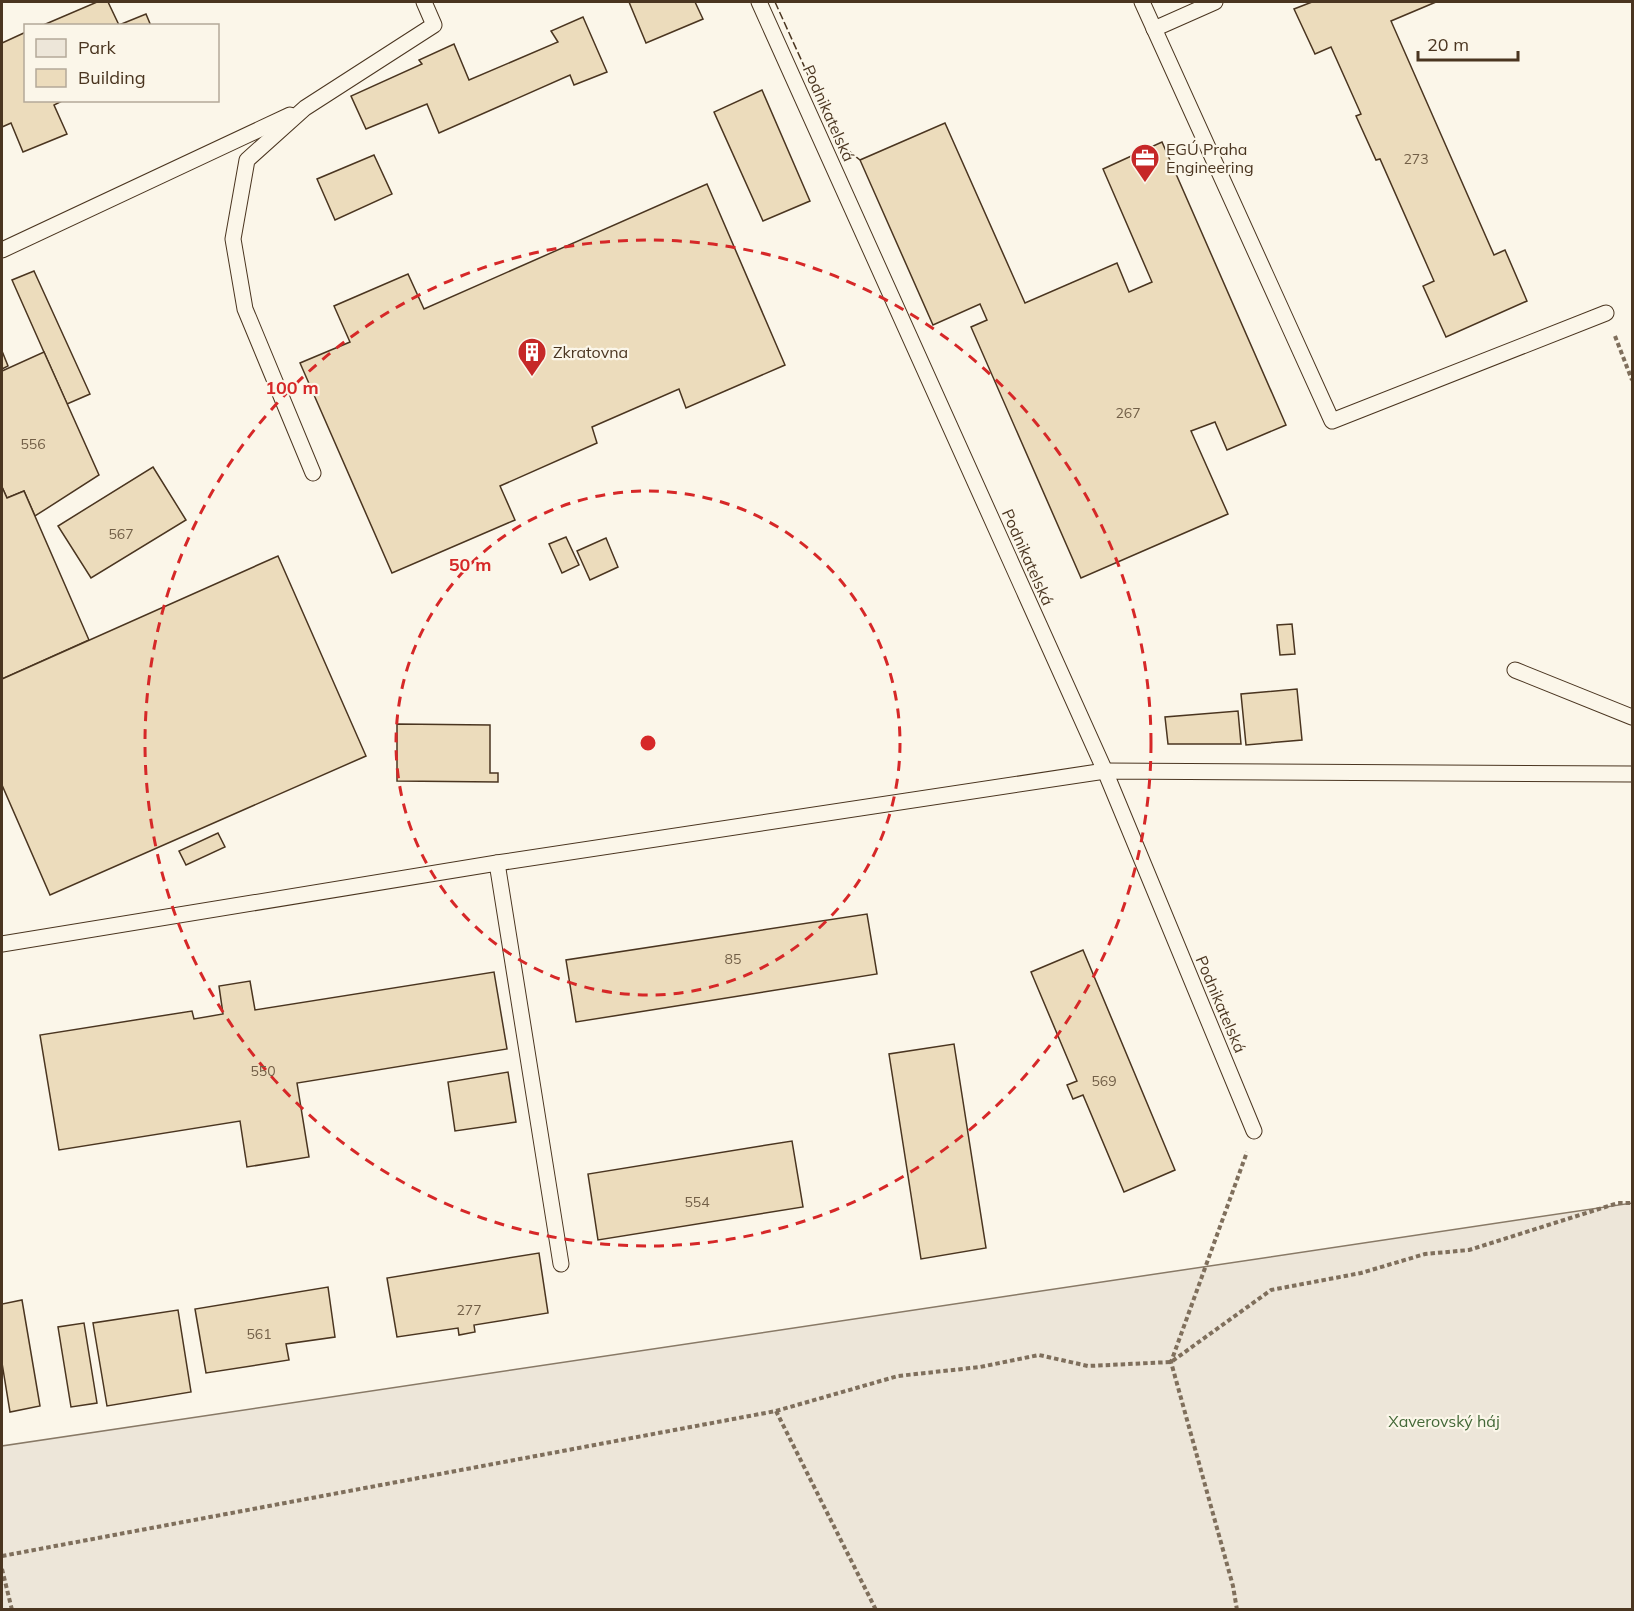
<svg xmlns="http://www.w3.org/2000/svg" width="1634" height="1611" viewBox="0 0 1634 1611" font-family="Mulish,sans-serif">
  <style>
    .green { fill: #ede6d9; stroke: #887966; stroke-width: 1.5 }
    .building { fill: #ecdcbc; stroke: #4a3520; stroke-width: 1.5 }
    .lines { fill: none; stroke-linecap: round; stroke-linejoin: round }
    .lane-casing { stroke: #4a3520; stroke-width: 17 }
    .path { stroke: #7f6f5c; stroke-width: 4; stroke-dasharray: 4.5 3; stroke-linecap: butt }
    .lane { stroke: #fbf6e9; stroke-width: 15 }
    .fence { stroke: #4a3520; stroke-width: 1.5; stroke-dasharray: 8 3; stroke-linecap: butt }
    .ring { fill: none; stroke: #d62828; stroke-width: 3; stroke-dasharray: 10 8 }
    .labels { text-anchor: middle; stroke-width: 4.5; stroke-linejoin: round; paint-order: stroke }
    .number-label { font-size: 14px; fill: #725f47 }
    .street-label { font-size: 16px; fill: #4a3520; stroke: #fbf6e9 }
    .poi-label { font-size: 16px; fill: #4a3520; stroke: #fbf6e9; text-anchor: start }
    .park-label { font-size: 16px; fill: #436837; stroke: #fbf6e9 }
    .centre { fill: #d62828; stroke: #fbf6e9; stroke-width: 3 }
    .ring-label { font-size: 18px; text-anchor: middle; font-weight: bold; fill: #d62828; stroke: #fbf6e9; stroke-width: 4.5; stroke-linejoin: round; paint-order: stroke }
  </style>
  <rect width="100%" height="100%" fill="#fbf6e9"/>
  <polygon class="green" points="1632,1203 1632,1609 2,1609 2,1446"/>
  <g class="building">
    <polygon points="97,2 108,2 119,25 146,14 151,26 41,26"/>
    <polygon points="629,2 695,2 703,19 646,43"/>
    <polygon points="1312,2 1436,2 1391,21 1494,255 1505,250 1527,301 1446,337 1423,286 1434,281 1380,159 1376,160 1356,116 1361,114 1331,47 1315,54 1294,9"/>
    <polygon points="583,17 607,72 574,85 570,75 439,133 427,104 366,129 351,96 422,64 419,60 454,44 469,80 558,42 551,31"/>
    <polygon points="26,32 26,100 64,100 54,105 67,134 23,152 11,123 2,127 2,43"/>
    <polygon points="762,90 810,201 763,221 714,112"/>
    <polygon points="945,123 1025,303 1117,263 1129,292 1152,282 1103,169 1162,142 1286,425 1227,450 1215,422 1191,431 1228,514 1081,578 971,327 987,320 980,304 933,325 860,160"/>
    <polygon points="374,155 392,194 335,220 317,179"/>
    <polygon points="707,184 785,365 686,408 679,389 592,427 597,443 500,486 515,520 392,573 300,363 350,342 334,306 408,274 424,309"/>
    <polygon points="34,271 90,394 67,404 12,280"/>
    <polygon points="2,351 8,366 2,369"/>
    <polygon points="44,352 99,475 35,516 24,491 7,498 2,487 2,371"/>
    <polygon points="153,467 186,520 91,578 58,526"/>
    <polygon points="2,487 7,498 24,491 89,640 2,679"/>
    <polygon points="566,537 579,565 562,573 549,544"/>
    <polygon points="606,538 618,567 590,580 577,551"/>
    <polygon points="278,556 366,756 50,895 2,785 2,679"/>
    <polygon points="1292,624 1295,654 1280,655 1277,625"/>
    <polygon points="1297,689 1302,740 1246,745 1241,694"/>
    <polygon points="1238,711 1241,744 1168,744 1165,717"/>
    <polygon points="397,724 490,725 490,773 498,773 498,782 397,781"/>
    <polygon points="218,833 225,847 186,865 179,851"/>
    <polygon points="867,914 877,974 576,1022 566,960"/>
    <polygon points="1083,950 1175,1170 1124,1192 1083,1095 1073,1099 1067,1085 1077,1081 1031,972"/>
    <polygon points="494,972 507,1049 297,1083 309,1157 247,1167 240,1121 59,1150 40,1035 192,1011 194,1019 223,1014 219,986 250,981 255,1010"/>
    <polygon points="954,1044 986,1248 921,1259 889,1054"/>
    <polygon points="508,1072 516,1122 455,1131 448,1082"/>
    <polygon points="792,1141 803,1207 598,1240 588,1174"/>
    <polygon points="539,1253 548,1313 474,1325 475,1332 459,1335 458,1328 397,1337 387,1278"/>
    <polygon points="328,1287 335,1337 286,1344 289,1360 206,1373 195,1309"/>
    <polygon points="22,1300 40,1406 10,1412 2,1363 2,1304"/>
    <polygon points="178,1310 191,1392 107,1406 93,1323"/>
    <polygon points="84,1323 97,1403 71,1407 58,1327"/>
  </g>
  <g class="lines">
    <g class="lane-casing">
      <g id="lane">
        <polyline points="759,2 1105,771 1254,1131"/>
        <polyline points="1142,2 1332,421 1606,313"/>
        <polyline points="1154,29 1215,2"/>
        <polyline points="2,250 290,115"/>
        <polyline points="313,473 245,309 233,239 247,160 305,108 434,25 424,2"/>
        <polyline points="1515,670 1632,717"/>
        <polyline points="497,863 561,1264"/>
        <polyline points="2,944 497,863 1105,771 1632,774"/>
      </g>
    </g>
    <g class="path">
      <polyline points="1615,336 1632,380"/>
      <polyline points="776,1411 876,1610"/>
      <polyline points="2,1556 776,1411 898,1376 980,1367 1039,1355 1088,1366 1171,1362 1271,1290 1361,1273 1425,1254 1469,1250 1618,1203 1632,1203"/>
      <polyline points="2,1569 12,1610"/>
      <polyline points="1237,1610 1233,1586 1171,1362 1247,1152"/>
    </g>
    <use href="#lane" class="lane"/>
    <polyline class="fence" points="775,2 839,143 860,160"/>
  </g>
  <g class="ring">
    <circle cx="648" cy="743" r="252"/>
    <circle cx="648" cy="743" r="503"/>
  </g>
  <defs>
    <g id="office-pin" transform="scale(1.5)"><path d="M0 17L-7.5 6A9.5 9.5 0 1 1 7.5 6Z" fill="#c62828" stroke="#fbf6e9"/><path d="M-6-3h4V-5.5h4V-3h4V5H-6ZM-1-4.5V-3h2v-1.5ZM-6 0V1H6V0Z" fill="#fff"/></g>
    <g id="building-pin" transform="scale(1.5)"><path d="M0 17L-7.5 6A9.5 9.5 0 1 1 7.5 6Z" fill="#c62828" stroke="#fbf6e9"/><path d="M-4-6H4V6H1V3H-1V6H-4ZM-2.5-4.3h1.7v1.8h-1.7ZM.8-4.3h1.7v1.8H.8ZM-2.5-1h1.7V.8h-1.7ZM.8-1h1.7V.8H.8Z" fill="#fff"/></g>
  </defs>
  <g fill-rule="evenodd">
    <use href="#office-pin" x="1145" y="158"/>
    <use href="#building-pin" x="532" y="352"/>
  </g>
  <g class="labels">
    <g class="number-label">
      <text x="1416" y="164">273</text>
      <text x="1128" y="418">267</text>
      <text x="33" y="449">556</text>
      <text x="121" y="539">567</text>
      <text x="733" y="964">85</text>
      <text x="263" y="1076">550</text>
      <text x="1104" y="1086">569</text>
      <text x="697" y="1207">554</text>
      <text x="469" y="1315">277</text>
      <text x="259" y="1339">561</text>
    </g>
    <g class="street-label">
      <text transform="translate(829 113) rotate(66)" y="6">Podnikatelská</text>
      <text transform="translate(1028 557) rotate(66)" y="6">Podnikatelská</text>
      <text transform="translate(1221 1004) rotate(67)" y="6">Podnikatelská</text>
    </g>
    <g class="poi-label">
      <text x="1166" y="155">EGÚ Praha<tspan x="1166" dy="18">Engineering</tspan></text>
      <text x="553" y="358">Zkratovna</text>
    </g>
    <g class="park-label">
      <text x="1444" y="1427">Xaverovský háj</text>
    </g>
  </g>
  <circle cx="648" cy="743" r="9" class="centre"/>
  <g class="ring-label">
    <text x="292" y="394">100 m</text>
    <text x="470" y="571">50 m</text>
  </g>
  <rect width="1634" height="1611" fill="none" stroke="#4a3520" stroke-width="6"/>
  <rect x="24" y="24" width="195" height="78" fill="#fbf6e9" stroke="#b4a999" stroke-width="1.5"/>
  <rect x="36" y="39" width="30" height="18" fill="#ede6d9" stroke="#b4a999" stroke-width="1.5"/>
  <text x="78" y="54" font-size="18" fill="#4a3520">Park</text>
  <rect x="36" y="69" width="30" height="18" fill="#ecdcbc" stroke="#b4a999" stroke-width="1.5"/>
  <text x="78" y="84" font-size="18" fill="#4a3520">Building</text>
  <path d="M1418 51v9h100v-9" fill="none" stroke="#4a3520" stroke-width="3"/>
  <text x="1427" y="51" font-size="18" fill="#4a3520" stroke="#fbf6e9" stroke-width="4.5" paint-order="stroke">20 m</text>
</svg>
